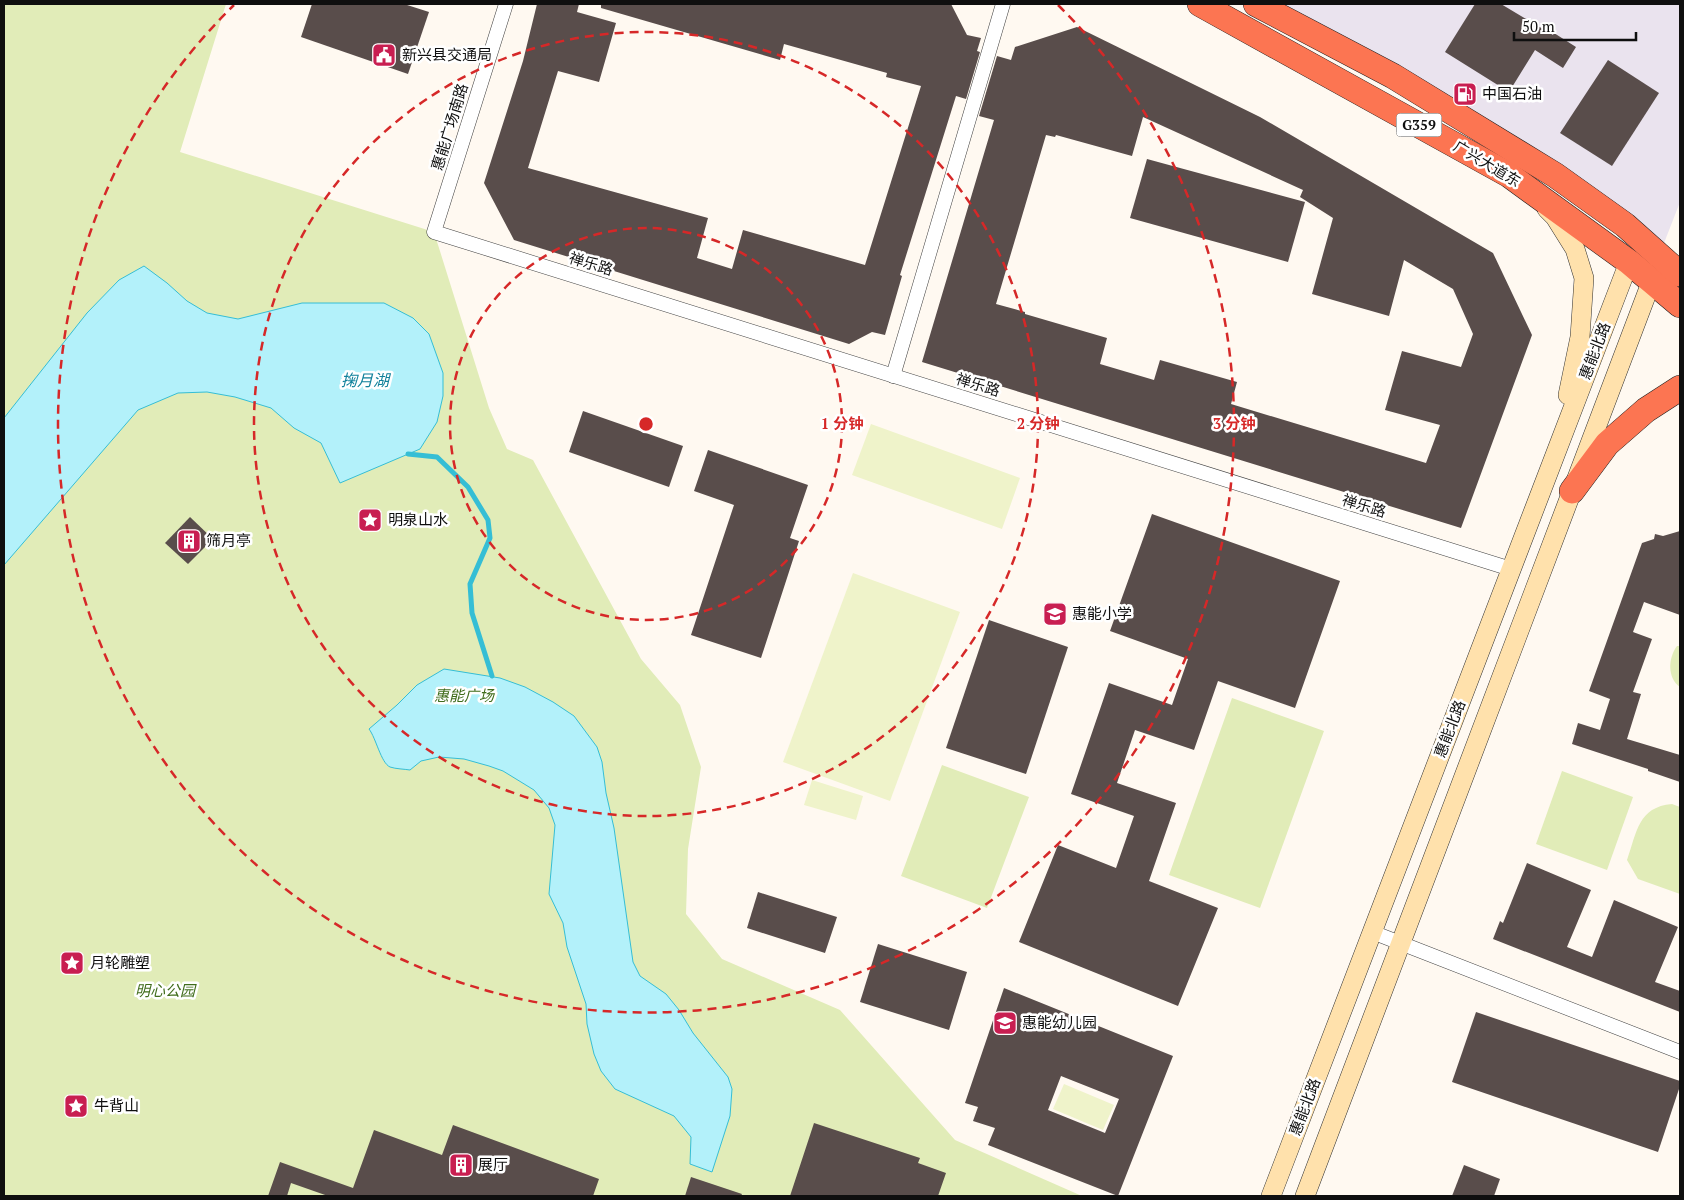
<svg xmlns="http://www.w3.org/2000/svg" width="1684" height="1200" viewBox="0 0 1684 1200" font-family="'PT Serif','Noto Sans SC',serif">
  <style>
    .industrial { fill: #eae3ee }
    .green { fill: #e1ecb8 }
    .pitch { fill: #eff3ca }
    .water { fill: #b3f1fa; stroke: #35bed5 }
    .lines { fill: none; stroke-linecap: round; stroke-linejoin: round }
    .stream { stroke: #35bed5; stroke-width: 5 }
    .building { fill: #594d4b; fill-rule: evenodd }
    .street-casing { stroke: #424242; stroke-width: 15 }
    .secondary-casing { stroke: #313131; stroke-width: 20 }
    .highway-casing { stroke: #202020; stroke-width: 26 }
    .street { stroke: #fff; stroke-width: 14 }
    .secondary { stroke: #ffe1ac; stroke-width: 19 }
    .highway { stroke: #fc7552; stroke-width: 25 }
    .ring { fill: none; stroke: #d62828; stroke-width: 2.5; stroke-dasharray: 9 6 }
    .labels { text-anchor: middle; stroke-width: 5; stroke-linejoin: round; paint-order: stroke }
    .shield { fill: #fff; stroke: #575757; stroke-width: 1 }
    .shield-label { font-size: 14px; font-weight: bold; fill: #0f0f0f }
    .poi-label { font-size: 15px; fill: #0f0f0f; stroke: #fff; text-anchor: start }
    .street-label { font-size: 15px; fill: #0f0f0f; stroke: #fff }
    .park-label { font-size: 15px; font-style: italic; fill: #406c1b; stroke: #fff }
    .water-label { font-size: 16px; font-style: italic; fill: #10819b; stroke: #fff }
    .centre { fill: #d62828; stroke: #fff; stroke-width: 2.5 }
    .ring-label { font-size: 15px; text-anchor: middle; font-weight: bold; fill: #d62828; stroke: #fff; stroke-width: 5; stroke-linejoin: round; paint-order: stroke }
  </style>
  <rect width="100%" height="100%" fill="#fff9f1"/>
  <polygon class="industrial" points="1256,4 1680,4 1680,202 1659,256 1638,236"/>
  <g class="green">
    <polygon points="4,4 226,4 180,152 434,232 489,408 507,449 533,460 641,659 680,705 701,767 688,849 686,914 722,959 840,1010 955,1140 1082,1196 4,1196"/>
    <path d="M1677,646H1680V687C1667,678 1668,658 1677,646Z"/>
    <polygon points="1232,698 1324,731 1260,908 1169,875"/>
    <polygon points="942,765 1029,797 987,908 901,876"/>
    <polygon points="1562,771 1633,797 1607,870 1536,844"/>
    <path d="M1672,804L1680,807V894L1638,879L1627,860C1637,832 1638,807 1672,804Z"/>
  </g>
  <g class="pitch">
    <polygon points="871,424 1020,478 1002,529 852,475"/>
    <polygon points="853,573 960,612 890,801 783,762"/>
    <polygon points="812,780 863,796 856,820 804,805"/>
    <polygon points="1064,1084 1114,1105 1103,1130 1053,1109"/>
  </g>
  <g class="water">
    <polygon points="144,266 167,283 187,301 207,313 238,319 302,303 384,303 413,318 429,334 443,373 443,396 437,422 420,449 340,483 321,443 294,428 271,408 235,397 207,392 178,393 138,410 4,565 4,418 87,313 119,280"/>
    <path d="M444,669L500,678L525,687L553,702L574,716L597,747L602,762L606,793L614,828L633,962L640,976L666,994L679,1010L693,1033L728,1077L732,1089L730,1116L712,1172L690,1164L691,1137L674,1116L615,1089L601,1071L594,1054L587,1024L586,1004L567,947L563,923L549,894L555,825L549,808L534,790L503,771L489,766L464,759L439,757L421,761L410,770C404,769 396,769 390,767C381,763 376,738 369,729L397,705L417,685Z"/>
  </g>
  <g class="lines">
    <polyline class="stream" points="408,454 437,457 468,487 488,520 490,538 470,584 472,613 492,676"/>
  </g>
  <g class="building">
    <polygon points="312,4 404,4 429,12 408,74 301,37"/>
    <polygon points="537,4 579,4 577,12 616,23 599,82 558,71 528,168 708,218 697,258 732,269 743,230 865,265 921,86 886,77 887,73 784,44 780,60 601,8 601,4 951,4 967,35 981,38 977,51 980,52 966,99 956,96 900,275 902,276 885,335 872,332 849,344 514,240 484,183 523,61"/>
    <polygon points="1475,4 1501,4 1553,35 1554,33 1576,47 1563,68 1535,50 1509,92 1445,52"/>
    <path d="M1077,27L1260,117L1493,253L1532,335L1461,528L922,362L994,120L979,116L997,56L1011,60L1015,47ZM1143,117L1303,190L1300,197L1333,218L1312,294L1389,316L1404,260L1453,289L1473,334L1461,367L1402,351L1385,410L1440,425L1426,463L1231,404L1237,382L1160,360L1154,380L1100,364L1107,338L1025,314V312L996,304L1046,135L1055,137L1056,135L1132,156Z"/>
    <polygon points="1608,60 1659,93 1612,166 1560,133"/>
    <polygon points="1147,159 1305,202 1288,262 1130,218"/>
    <polygon points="583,411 683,446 669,487 569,452"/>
    <polygon points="708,450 808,485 790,538 799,541 761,658 691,635 734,505 694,491"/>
    <polygon points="1152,514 1340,581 1295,708 1218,681 1194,750 1135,730 1117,783 1176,803 1149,881 1218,908 1178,1006 1019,942 1058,845 1116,868 1134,816 1071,794 1109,683 1172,705 1188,659 1110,631"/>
    <polygon points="190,517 213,539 188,564 165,543"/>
    <polygon points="1680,531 1680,615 1644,602 1633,632 1652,639 1633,692 1641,694 1627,739 1680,755 1680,782 1648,771 1648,769 1572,744 1578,723 1600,730 1610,699 1589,691 1642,543 1654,539 1655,534 1663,536"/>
    <polygon points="989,620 1068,647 1026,774 946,748"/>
    <polygon points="1527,863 1591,890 1567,947 1592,957 1614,900 1678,927 1655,982 1680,991 1680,1012 1493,939 1500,921 1503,923"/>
    <polygon points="758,892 837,917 825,953 747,928"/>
    <polygon points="878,944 967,972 949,1030 860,1002"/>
    <path d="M1004,988L1173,1056L1118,1196L988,1145L995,1128L973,1121L978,1107L965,1103ZM1061,1076L1119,1099L1105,1133L1048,1110Z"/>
    <polygon points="1476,1012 1680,1081 1680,1086 1658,1152 1452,1082"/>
    <polygon points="814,1123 920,1158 918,1163 946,1173 938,1196 790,1196"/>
    <polygon points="453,1125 599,1179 593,1196 328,1196 291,1183 287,1196 268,1196 280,1162 353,1188 374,1130 442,1155"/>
    <polygon points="1464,1165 1500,1179 1494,1196 1452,1196"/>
    <polygon points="691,1177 742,1194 741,1196 685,1196"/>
  </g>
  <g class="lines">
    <g class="street-casing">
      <g id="street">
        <polyline points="506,4 434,232 1511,569"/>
        <polyline points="893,376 1003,4"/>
        <polyline points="1372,932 1680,1052"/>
      </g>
    </g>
    <g class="secondary-casing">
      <g id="secondary">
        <polyline points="1547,209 1555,217 1575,249 1584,278 1580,337 1568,395"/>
        <polyline points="1271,1196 1629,262"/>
        <polyline points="1305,1196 1652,280"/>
      </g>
    </g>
    <g class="highway-casing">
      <g id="highway">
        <polyline points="1200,4 1509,175 1629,262 1680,305"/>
        <polyline points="1256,4 1393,76 1555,175 1625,225 1680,274"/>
        <polyline points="1572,491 1607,444 1646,410 1680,388"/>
      </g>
    </g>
    <use href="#street" class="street"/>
    <use href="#secondary" class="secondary"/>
    <use href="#highway" class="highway"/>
  </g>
  <g class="ring">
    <circle cx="646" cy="424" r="196"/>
    <circle cx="646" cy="424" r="392"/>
    <path d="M1058 5A588 588 0 1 1 234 5"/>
  </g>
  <defs>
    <g id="civic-square" transform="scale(1.25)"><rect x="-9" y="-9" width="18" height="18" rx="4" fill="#c81e51" stroke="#fff"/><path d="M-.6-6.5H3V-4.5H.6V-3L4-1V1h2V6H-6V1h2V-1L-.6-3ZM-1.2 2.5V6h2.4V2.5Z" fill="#fff"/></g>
    <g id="fuel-square" transform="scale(1.25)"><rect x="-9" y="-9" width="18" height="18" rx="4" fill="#c81e51" stroke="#fff"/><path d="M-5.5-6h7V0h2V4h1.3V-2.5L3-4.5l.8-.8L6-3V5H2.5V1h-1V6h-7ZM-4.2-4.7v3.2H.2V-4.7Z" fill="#fff"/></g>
    <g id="sight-square" transform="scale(1.25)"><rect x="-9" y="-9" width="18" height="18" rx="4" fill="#c81e51" stroke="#fff"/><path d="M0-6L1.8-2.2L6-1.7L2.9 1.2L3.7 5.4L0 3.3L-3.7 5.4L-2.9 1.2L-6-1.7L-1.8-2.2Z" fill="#fff"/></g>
    <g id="building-square" transform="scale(1.25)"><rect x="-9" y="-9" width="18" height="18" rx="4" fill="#c81e51" stroke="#fff"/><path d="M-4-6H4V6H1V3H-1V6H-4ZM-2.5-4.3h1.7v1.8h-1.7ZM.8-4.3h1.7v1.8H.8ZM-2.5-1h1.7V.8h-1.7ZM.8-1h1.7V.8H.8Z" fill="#fff"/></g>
    <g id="school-square" transform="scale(1.25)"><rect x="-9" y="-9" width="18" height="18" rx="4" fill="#c81e51" stroke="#fff"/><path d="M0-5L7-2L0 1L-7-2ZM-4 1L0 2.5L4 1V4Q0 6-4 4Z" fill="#fff"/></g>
  </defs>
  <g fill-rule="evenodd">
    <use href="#civic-square" x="384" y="55"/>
    <use href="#fuel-square" x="1465" y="94"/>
    <use href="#sight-square" x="370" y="520"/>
    <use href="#building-square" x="189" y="541"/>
    <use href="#school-square" x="1055" y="614"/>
    <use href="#sight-square" x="72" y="963"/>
    <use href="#school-square" x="1005" y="1023"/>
    <use href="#sight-square" x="76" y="1106"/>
    <use href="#building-square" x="461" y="1165"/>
  </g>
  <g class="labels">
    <rect class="shield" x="1396.5" y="113.5" width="45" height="23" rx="4"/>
    <g class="shield-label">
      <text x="1419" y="130">G359</text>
    </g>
    <g class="poi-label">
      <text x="402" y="60">新兴县交通局</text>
      <text x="1482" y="99">中国石油</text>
      <text x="388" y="525">明泉山水</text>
      <text x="206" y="546">筛月亭</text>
      <text x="1072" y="619">惠能小学</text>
      <text x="90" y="968">月轮雕塑</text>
      <text x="1022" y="1028">惠能幼儿园</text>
      <text x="94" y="1111">牛背山</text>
      <text x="478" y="1170">展厅</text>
    </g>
    <g class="street-label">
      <text transform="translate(450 127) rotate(-73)" y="5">惠能广场南路</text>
      <text transform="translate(1487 164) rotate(31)" y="5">广兴大道东</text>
      <text transform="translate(591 264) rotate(17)" y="5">禅乐路</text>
      <text transform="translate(1595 351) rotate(-69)" y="5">惠能北路</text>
      <text transform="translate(978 385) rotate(17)" y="5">禅乐路</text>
      <text transform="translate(1364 506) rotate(17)" y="5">禅乐路</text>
      <text transform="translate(1450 729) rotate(-69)" y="5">惠能北路</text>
      <text transform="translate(1305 1107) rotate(-69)" y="5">惠能北路</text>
    </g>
    <g class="park-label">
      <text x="464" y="701">惠能广场</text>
      <text x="165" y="996">明心公园</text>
    </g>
    <g class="water-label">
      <text x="365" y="386">掬月湖</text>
    </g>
  </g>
  <circle cx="646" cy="424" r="8" class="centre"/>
  <g class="ring-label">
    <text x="842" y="429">1 分钟</text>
    <text x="1038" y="429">2 分钟</text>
    <text x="1234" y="429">3 分钟</text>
  </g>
  <rect width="1684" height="1200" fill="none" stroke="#0f0f0f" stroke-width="10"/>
  <path d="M1514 32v8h122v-8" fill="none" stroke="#0f0f0f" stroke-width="2.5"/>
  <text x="1522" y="32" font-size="15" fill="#0f0f0f" stroke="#ffffff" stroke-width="4" paint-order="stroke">50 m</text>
</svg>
